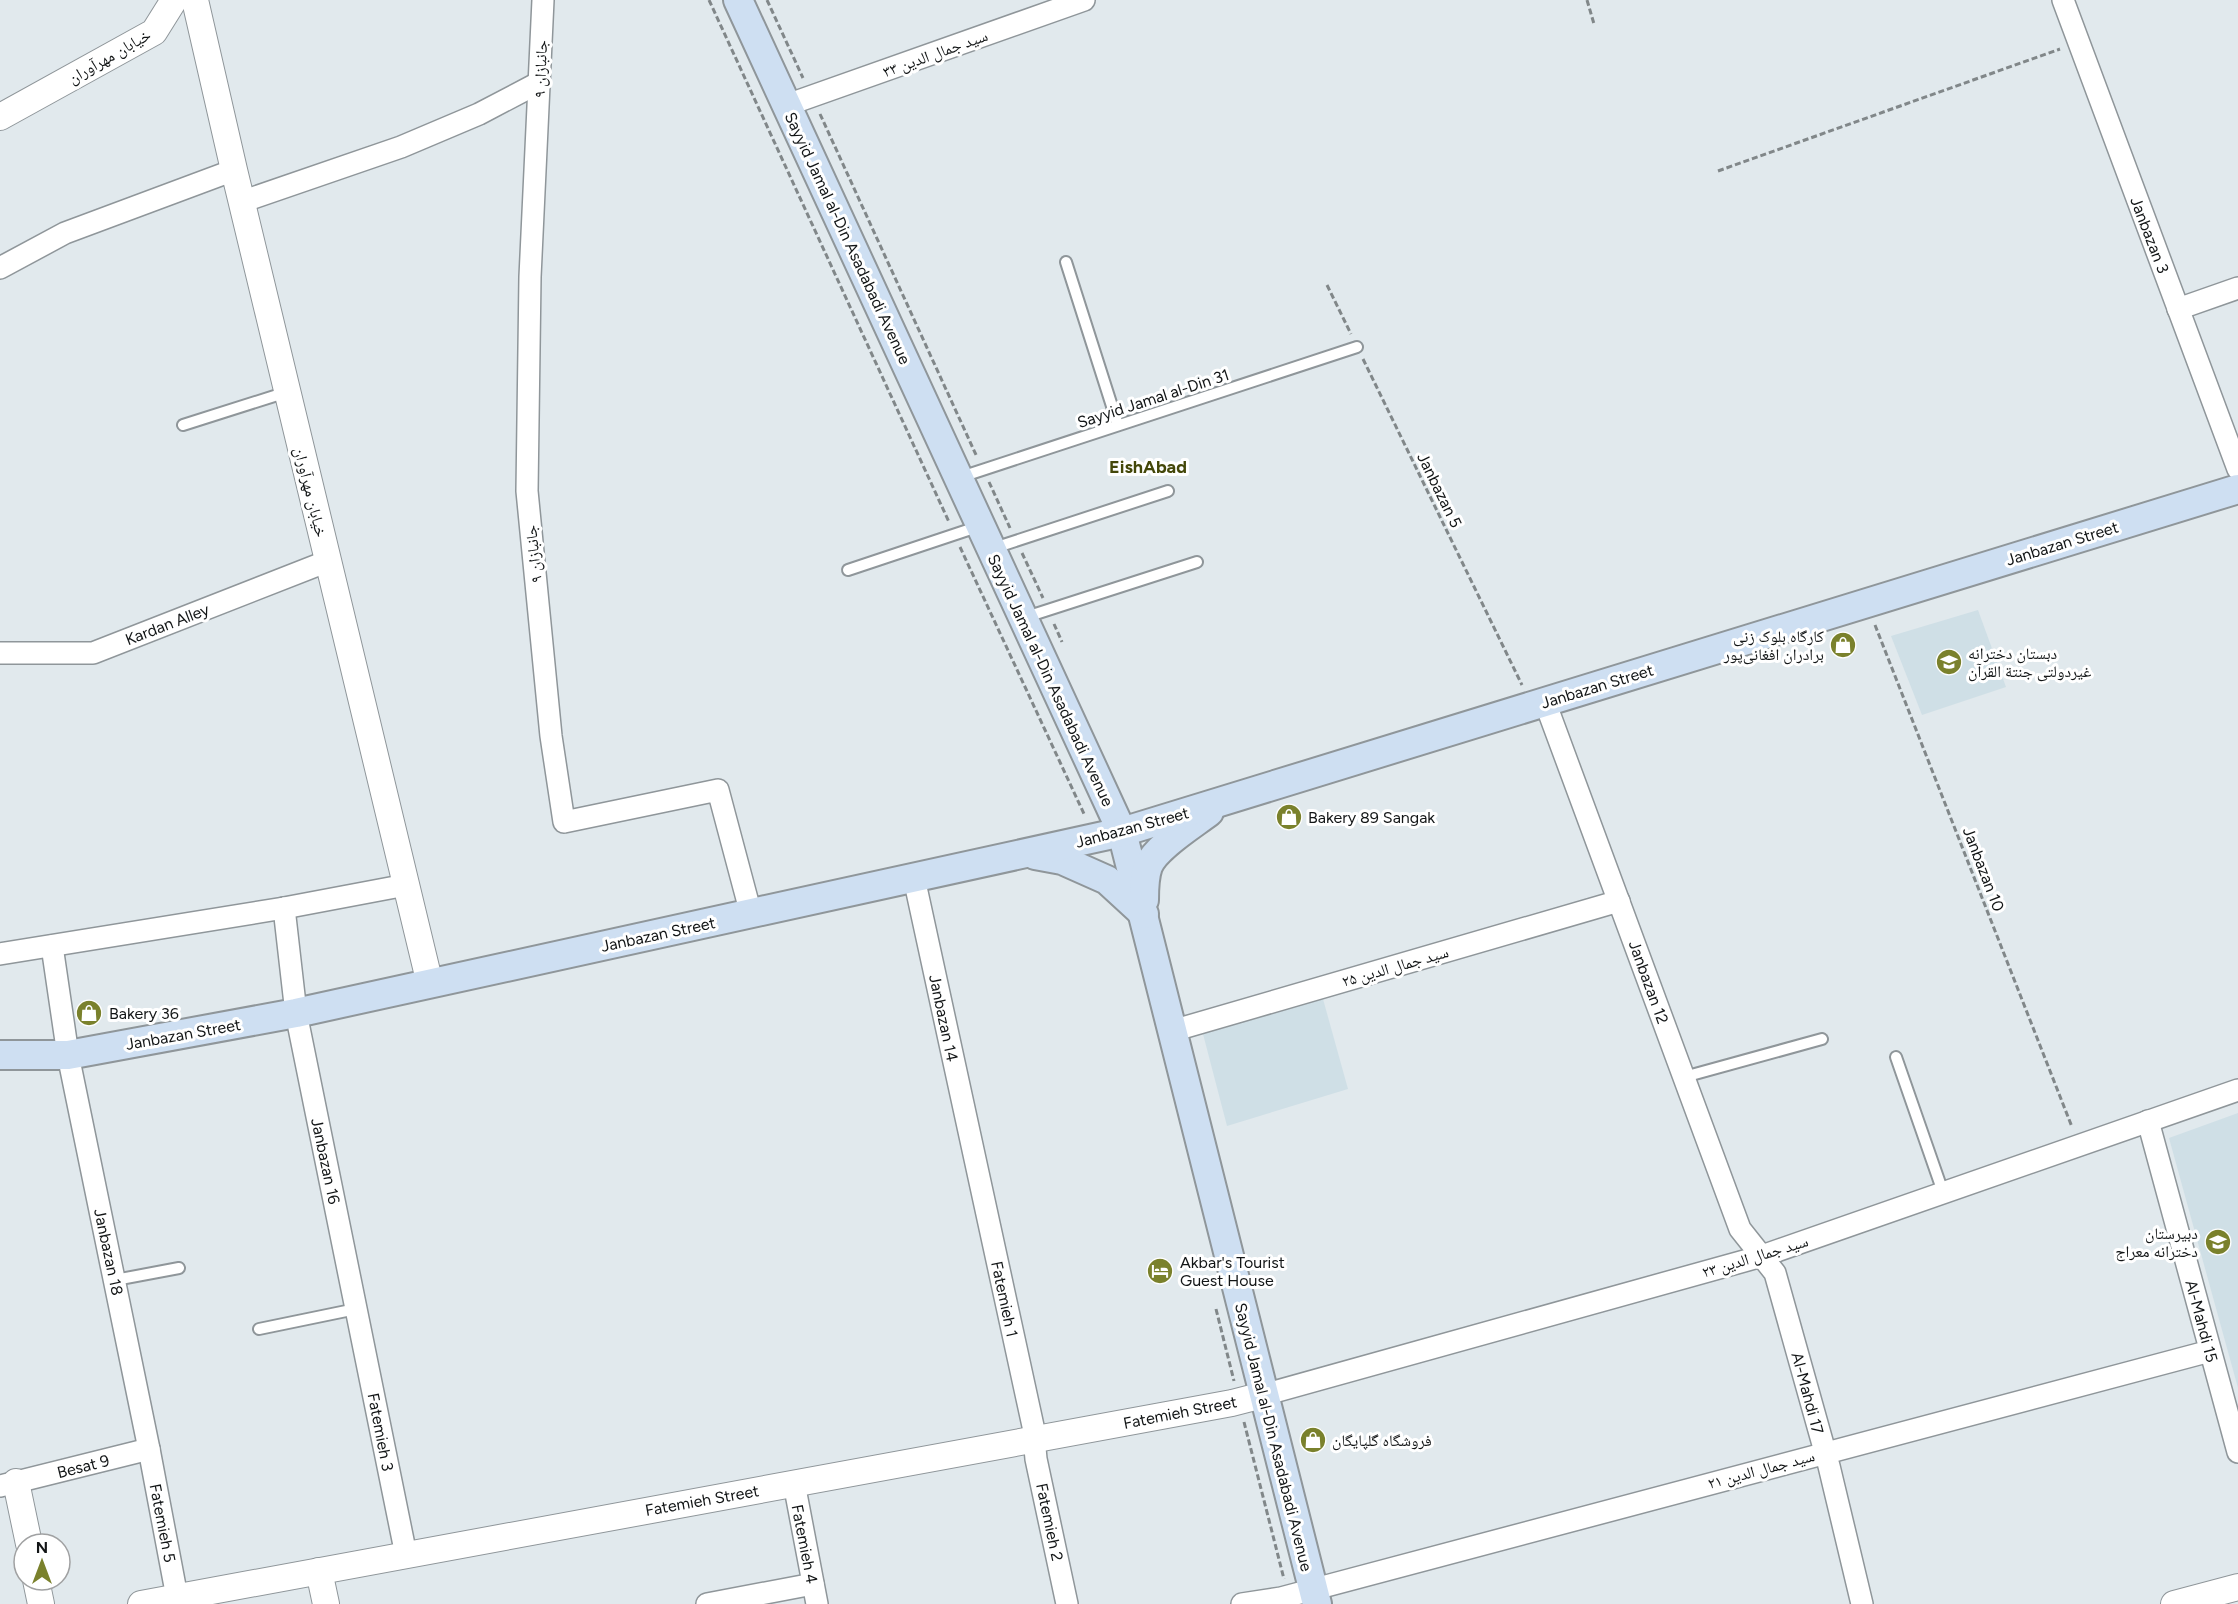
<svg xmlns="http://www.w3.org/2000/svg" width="2238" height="1604" viewBox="0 0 2238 1604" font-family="Figtree,'Noto Naskh Arabic',sans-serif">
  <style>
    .built { fill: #cfdfe6 }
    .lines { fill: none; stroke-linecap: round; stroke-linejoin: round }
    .service-casing { stroke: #8f969a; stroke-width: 14 }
    .minor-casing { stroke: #8f969a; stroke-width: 24 }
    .tertiary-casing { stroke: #8f969a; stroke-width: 28 }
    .secondary-casing { stroke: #8f969a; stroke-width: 32 }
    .path { stroke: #818789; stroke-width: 3; stroke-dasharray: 6 3; stroke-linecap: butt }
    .service { stroke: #fff; stroke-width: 10 }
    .minor { stroke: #fff; stroke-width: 21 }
    .tertiary { stroke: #fff; stroke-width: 26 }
    .secondary { stroke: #cedff2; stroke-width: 28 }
    .labels { text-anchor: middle; stroke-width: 6; stroke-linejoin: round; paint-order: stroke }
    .street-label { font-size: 16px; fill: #121516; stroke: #fff }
    .poi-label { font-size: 16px; fill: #121516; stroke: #fff; text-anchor: start }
    .neighbourhood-label { font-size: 18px; font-weight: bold; fill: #434709; stroke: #fff }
  </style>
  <rect width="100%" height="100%" fill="#e1e9ed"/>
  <g class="built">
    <polygon points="1978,610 2006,687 1922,715 1891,636"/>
    <polygon points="1323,999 1348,1089 1227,1126 1203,1034"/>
    <polygon points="2238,1113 2238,1388 2169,1138"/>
  </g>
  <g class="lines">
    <g class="service-casing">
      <g id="service">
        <polyline points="1066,262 1118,425"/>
        <polyline points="183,425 287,392"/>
        <polyline points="961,477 1357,347"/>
        <polyline points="991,549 1168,491"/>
        <polyline points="848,570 980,526"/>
        <polyline points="1023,618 1197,562"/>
        <polyline points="1896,1057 1943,1192"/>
        <polyline points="1684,1077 1822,1039"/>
        <polyline points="115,1280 179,1268"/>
        <polyline points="259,1329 356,1309"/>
      </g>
    </g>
    <g class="minor-casing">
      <g id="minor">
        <polyline points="543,0 530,277 527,491 551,736 564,822 718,790 751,914"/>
        <polyline points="2063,0 2238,469"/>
        <polyline points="787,105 1084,0"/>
        <polyline points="241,202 401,147 479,114 540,82"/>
        <polyline points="0,268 65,233 234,170"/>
        <polyline points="2178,309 2238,288"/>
        <polyline points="0,653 93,653 328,561"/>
        <polyline points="1545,702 1740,1229 1775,1273 1829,1466 1862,1604"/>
        <polyline points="914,878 1033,1426 1036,1459 1067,1604"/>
        <polyline points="284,908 296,1013 406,1555"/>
        <polyline points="52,946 68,1055 149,1449 177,1597"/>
        <polyline points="0,954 284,908 406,885"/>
        <polyline points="1172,1031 1619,901"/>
        <polyline points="2148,1121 2238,1452"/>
        <polyline points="1263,1395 1762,1256 2238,1090"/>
        <polyline points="794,1483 817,1604"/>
        <polyline points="0,1486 149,1449"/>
        <polyline points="707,1604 813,1584"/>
        <polyline points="1242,1604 1281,1598 2210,1351"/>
      </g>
    </g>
    <g class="tertiary-casing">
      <g id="tertiary">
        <polyline points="195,0 234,170 430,984"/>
        <polyline points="0,117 154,32 174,0"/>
        <polyline points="16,1482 29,1544"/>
        <polyline points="319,1571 326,1604"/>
        <polyline points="36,1580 41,1604"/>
        <polyline points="141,1604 1232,1403 1263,1395"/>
        <polyline points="2174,1604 2238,1587"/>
      </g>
    </g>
    <g class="secondary-casing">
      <g id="secondary">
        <polyline points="738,0 1122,832 1317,1604"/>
        <polyline points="1035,855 1062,860 1107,880 1144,914"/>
        <path d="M1144,900C1144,889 1144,877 1148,866C1156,847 1192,825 1209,812"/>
        <polyline points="0,1055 68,1055 296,1013 1122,832 2238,489"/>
      </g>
    </g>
    <g class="path">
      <polyline points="709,0 949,522"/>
      <polyline points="767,0 803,78"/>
      <polyline points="1587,0 1594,24"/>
      <polyline points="820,114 977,457"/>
      <polyline points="1718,171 2060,49"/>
      <polyline points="1327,285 1351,334"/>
      <polyline points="1363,359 1522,685"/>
      <polyline points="989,482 1010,528"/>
      <polyline points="960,547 1085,816"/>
      <polyline points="1022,553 1043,598"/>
      <polyline points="1054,624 1062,642"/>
      <polyline points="1875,625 2072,1127"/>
      <polyline points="1216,1309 1234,1381"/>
      <polyline points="1244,1422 1284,1579"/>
    </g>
    <use href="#service" class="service"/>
    <use href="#minor" class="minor"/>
    <use href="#tertiary" class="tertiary"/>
    <use href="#secondary" class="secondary"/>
  </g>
  <defs>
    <g id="shop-disc" transform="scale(1.35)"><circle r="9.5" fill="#7a812c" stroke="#fff"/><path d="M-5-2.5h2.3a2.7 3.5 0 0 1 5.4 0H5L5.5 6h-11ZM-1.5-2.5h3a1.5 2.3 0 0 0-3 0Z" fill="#fff"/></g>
    <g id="school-disc" transform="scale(1.35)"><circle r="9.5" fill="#7a812c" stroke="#fff"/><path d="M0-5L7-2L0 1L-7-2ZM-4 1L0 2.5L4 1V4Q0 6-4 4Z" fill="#fff"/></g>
    <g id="hotel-disc" transform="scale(1.35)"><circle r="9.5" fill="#7a812c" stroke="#fff"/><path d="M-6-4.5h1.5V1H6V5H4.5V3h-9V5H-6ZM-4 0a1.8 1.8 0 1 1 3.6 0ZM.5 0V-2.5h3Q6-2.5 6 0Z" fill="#fff"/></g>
  </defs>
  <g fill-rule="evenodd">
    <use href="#shop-disc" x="1843" y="645"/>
    <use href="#school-disc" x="1949" y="662"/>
    <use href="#shop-disc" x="1289" y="817"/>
    <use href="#shop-disc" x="89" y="1013"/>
    <use href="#school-disc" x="2218" y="1242"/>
    <use href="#hotel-disc" x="1160" y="1271"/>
    <use href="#shop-disc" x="1313" y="1440"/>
  </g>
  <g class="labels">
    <g class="street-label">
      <text transform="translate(935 53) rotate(-20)" y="6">سید جمال الدین ۳۳</text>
      <text transform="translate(109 56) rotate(-30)" y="6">خیابان مهرآوران</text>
      <text transform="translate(540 69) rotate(-88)" y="6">جانبازان ۹</text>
      <text transform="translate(2150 235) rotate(69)" y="6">Janbazan 3</text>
      <text transform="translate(848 238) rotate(65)" y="6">Sayyid Jamal al-Din Asadabadi Avenue</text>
      <text transform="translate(1153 398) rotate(-18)" y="6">Sayyid Jamal al-Din 31</text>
      <text transform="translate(1440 490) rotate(64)" y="6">Janbazan 5</text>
      <text transform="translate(311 492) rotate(76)" y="6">خیابان مهرآوران</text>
      <text transform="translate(2062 543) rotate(-17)" y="6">Janbazan Street</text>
      <text transform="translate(533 554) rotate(-96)" y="6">جانبازان ۹</text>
      <text transform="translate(167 624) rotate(-21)" y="6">Kardan Alley</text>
      <text transform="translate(1051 680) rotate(65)" y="6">Sayyid Jamal al-Din Asadabadi Avenue</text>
      <text transform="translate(1597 686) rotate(-17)" y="6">Janbazan Street</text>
      <text transform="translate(1132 827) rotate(-15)" y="6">Janbazan Street</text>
      <text transform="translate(1984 869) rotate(69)" y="6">Janbazan 10</text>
      <text transform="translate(658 934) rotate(-12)" y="6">Janbazan Street</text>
      <text transform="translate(1395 966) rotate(-16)" y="6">سید جمال الدین ۲۵</text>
      <text transform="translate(1649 982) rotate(70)" y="6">Janbazan 12</text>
      <text transform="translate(944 1018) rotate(78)" y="6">Janbazan 14</text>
      <text transform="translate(183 1034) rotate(-10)" y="6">Janbazan Street</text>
      <text transform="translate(326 1161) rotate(78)" y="6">Janbazan 16</text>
      <text transform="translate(109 1252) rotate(78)" y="6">Janbazan 18</text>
      <text transform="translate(1755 1256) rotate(-17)" y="6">سید جمال الدین ۲۳</text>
      <text transform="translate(1005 1299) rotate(78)" y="6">Fatemieh 1</text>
      <text transform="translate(2202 1321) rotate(75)" y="6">Al-Mahdi 15</text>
      <text transform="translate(1808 1393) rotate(75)" y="6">Al-Mahdi 17</text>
      <text transform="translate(1180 1412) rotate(-11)" y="6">Fatemieh Street</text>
      <text transform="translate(381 1432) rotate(79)" y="6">Fatemieh 3</text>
      <text transform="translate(1274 1437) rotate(76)" y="6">Sayyid Jamal al-Din Asadabadi Avenue</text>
      <text transform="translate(83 1466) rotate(-14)" y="6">Besat 9</text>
      <text transform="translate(1761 1469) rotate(-15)" y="6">سید جمال الدین ۲۱</text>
      <text transform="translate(702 1500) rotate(-10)" y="6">Fatemieh Street</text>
      <text transform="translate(1050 1522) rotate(78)" y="6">Fatemieh 2</text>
      <text transform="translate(163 1523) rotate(79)" y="6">Fatemieh 5</text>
      <text transform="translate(805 1544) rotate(79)" y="6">Fatemieh 4</text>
    </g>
    <g class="poi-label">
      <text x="1824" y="642" text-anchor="end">کارگاه بلوک زنی<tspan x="1824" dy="18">برادران افغانی‌پور</tspan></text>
      <text x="1968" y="659">دبستان دخترانه<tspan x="1968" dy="18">غیردولتی جنتة القرآن</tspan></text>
      <text x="1308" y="823">Bakery 89 Sangak</text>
      <text x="109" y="1019">Bakery 36</text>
      <text x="2198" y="1239" text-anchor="end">دبیرستان<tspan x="2198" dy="18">دخترانه معراج</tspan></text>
      <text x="1180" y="1268">Akbar's Tourist<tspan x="1180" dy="18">Guest House</tspan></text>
      <text x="1332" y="1446">فروشگاه گلپایگان</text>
    </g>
    <g class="neighbourhood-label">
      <text x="1148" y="473">EishAbad</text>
    </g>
  </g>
  <g transform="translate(42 1562)"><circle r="28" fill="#ffffff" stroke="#a0a1a2" stroke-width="1.5"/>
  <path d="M0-4.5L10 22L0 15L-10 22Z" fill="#7a812c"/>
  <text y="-9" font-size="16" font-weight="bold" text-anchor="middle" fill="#121516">N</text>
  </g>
</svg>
